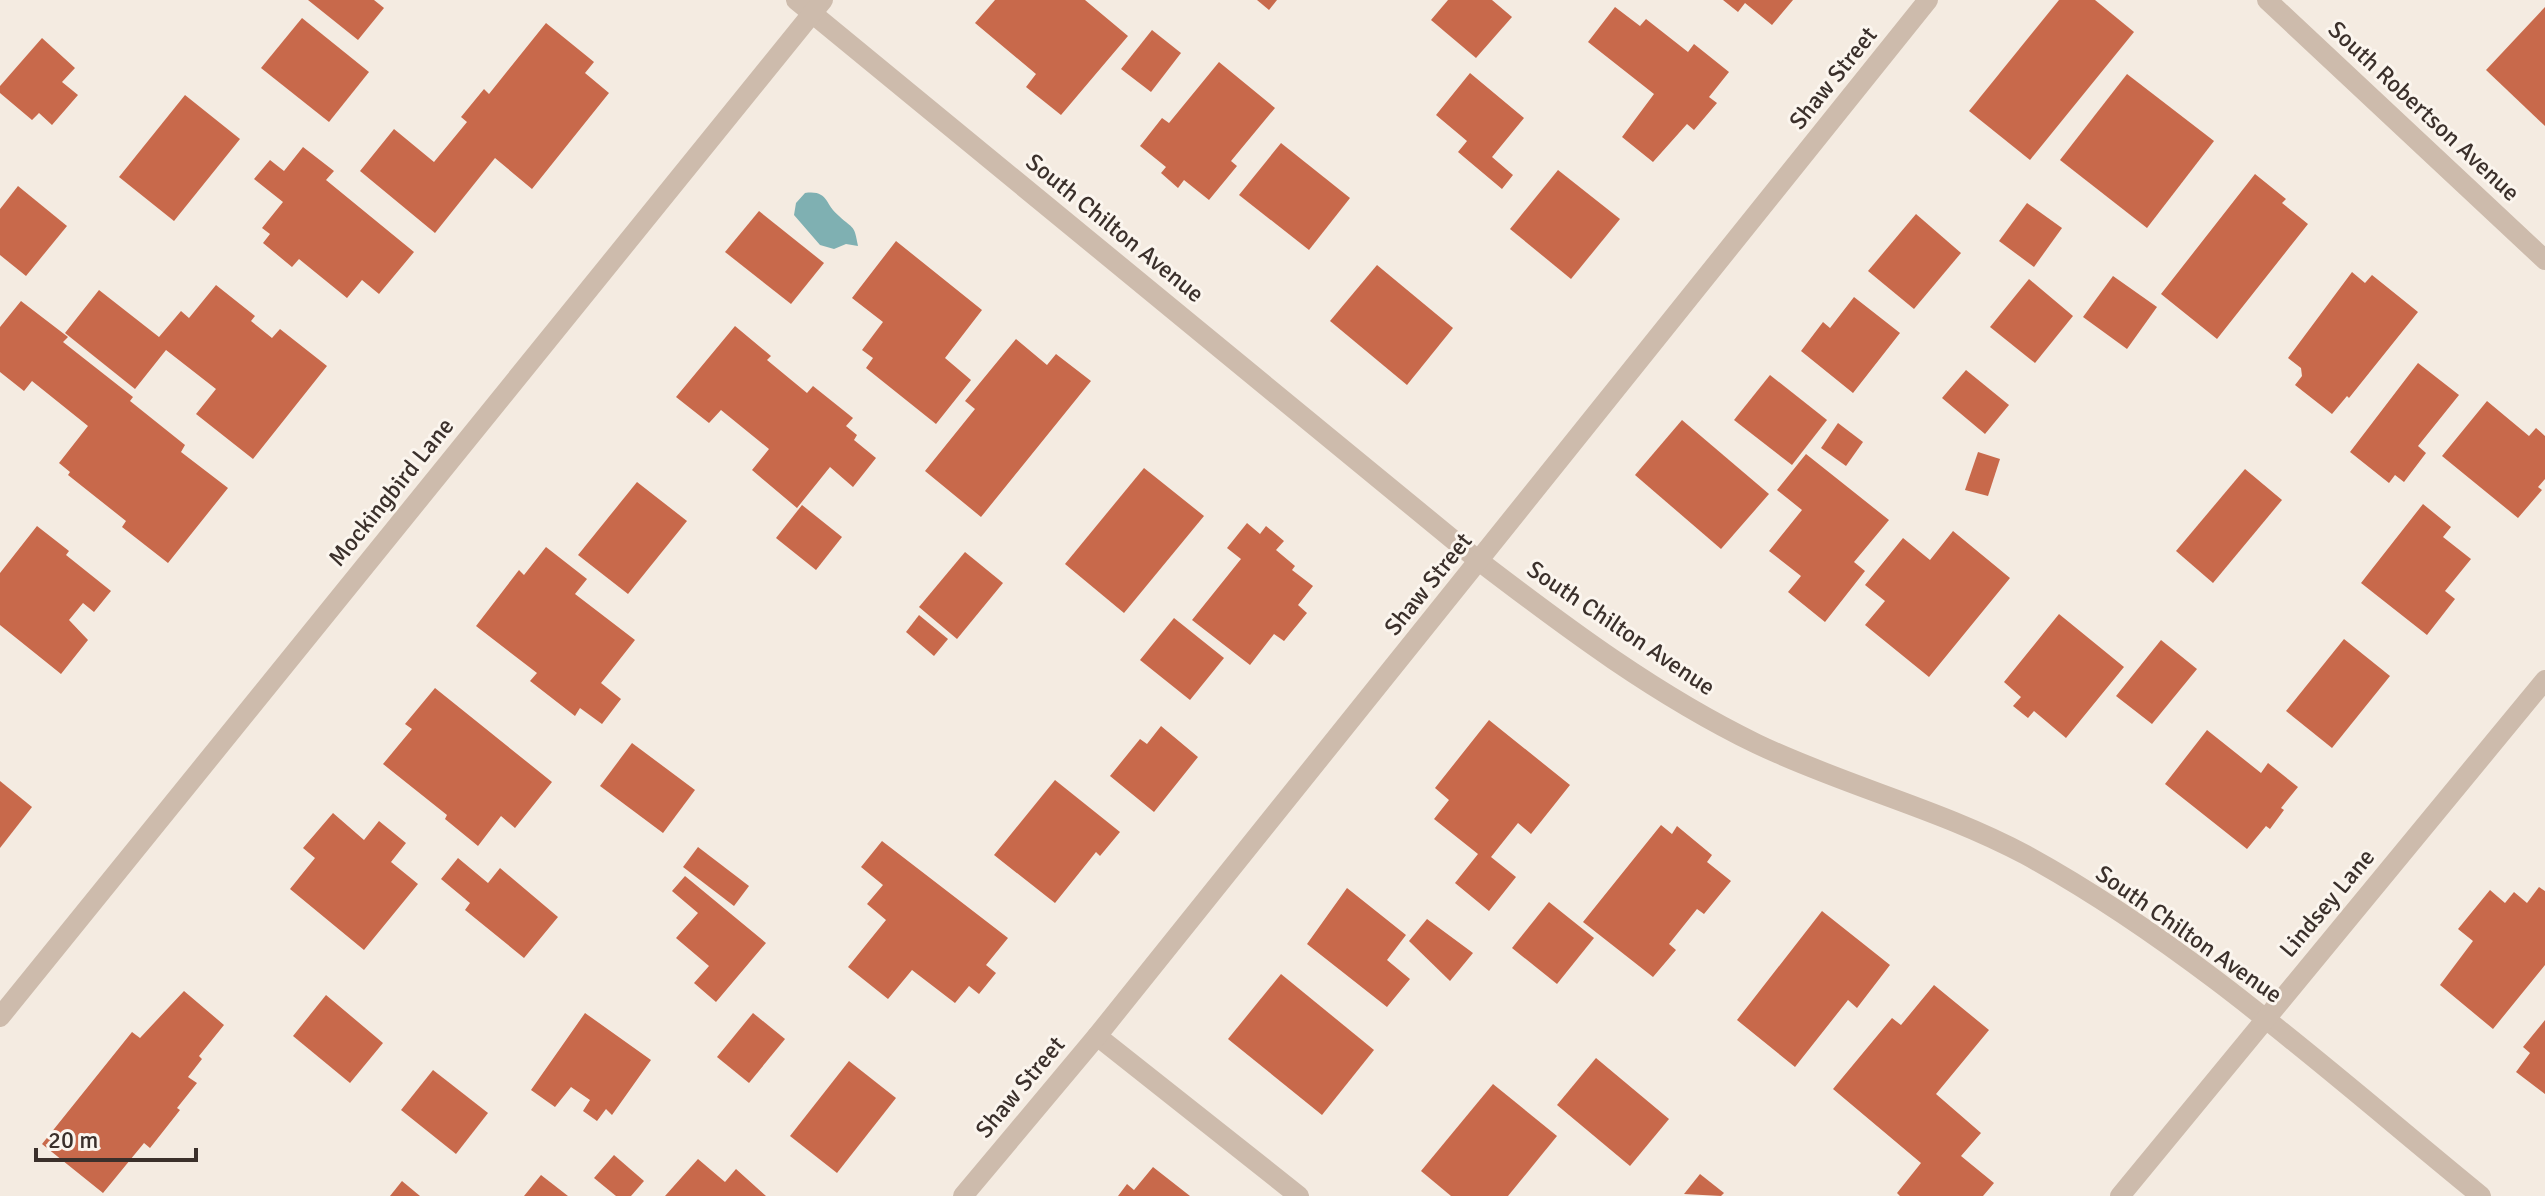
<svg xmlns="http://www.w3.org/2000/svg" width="2545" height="1196" viewBox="0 0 2545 1196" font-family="Signika,sans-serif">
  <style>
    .water { fill: #7fb0b2 }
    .building { fill: #c8694b }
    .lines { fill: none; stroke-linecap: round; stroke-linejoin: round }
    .minor { stroke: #cdbbac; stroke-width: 20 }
    .labels { text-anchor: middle; stroke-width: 6; stroke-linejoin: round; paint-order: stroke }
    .street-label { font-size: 24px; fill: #3b302b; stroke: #fbf5ee }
  </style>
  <rect width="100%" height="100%" fill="#f4ebe1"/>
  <path class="water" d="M805,193C829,190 824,204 839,216C854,230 854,224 858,246L846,244L834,249L820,245L794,215L796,203Z"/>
  <g class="building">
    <polygon points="308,0 374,0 384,8 358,40"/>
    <polygon points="995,0 1085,0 1128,36 1061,115 1026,87 1036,74 975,23"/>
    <polygon points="1257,0 1277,0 1269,10"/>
    <polygon points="1448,0 1492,0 1512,17 1476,58 1431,20"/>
    <polygon points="1723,0 1793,0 1772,25 1745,3 1738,12"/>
    <polygon points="2059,0 2095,0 2134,32 2030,160 1969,111"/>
    <polygon points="1615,7 1640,26 1646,19 1688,52 1694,44 1729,72 1709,97 1717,103 1694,130 1687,124 1653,162 1622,137 1654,94 1588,42"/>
    <polygon points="2545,7 2545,126 2486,70"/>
    <polygon points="302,18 369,72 329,122 261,68"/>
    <polygon points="546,23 594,62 585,73 609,93 532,189 495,158 435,233 360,171 394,129 434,162 467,122 461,117 484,89 489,94"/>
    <polygon points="1152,30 1181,53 1151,92 1121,69"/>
    <polygon points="42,38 75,68 62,82 78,95 52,125 39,113 32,120 0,93 0,86"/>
    <polygon points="1219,62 1275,108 1231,161 1237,166 1209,200 1184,180 1178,188 1161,173 1166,167 1140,146 1162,118 1169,123"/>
    <polygon points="1470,73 1524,118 1492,157 1513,175 1502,189 1458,152 1467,141 1436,115"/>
    <polygon points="2127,74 2214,141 2147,228 2060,160"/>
    <polygon points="185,95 240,139 174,221 119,177"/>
    <polygon points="1281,143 1350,198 1309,250 1239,195"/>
    <polygon points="303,147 334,171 326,180 414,252 379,294 362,280 347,298 299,259 292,267 263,243 270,234 262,228 283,202 254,179 270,160 284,171"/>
    <polygon points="1558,170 1620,219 1571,279 1510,229"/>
    <polygon points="2255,174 2286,199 2282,203 2308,224 2217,339 2161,294"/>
    <polygon points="18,186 67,226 26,276 0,255 0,209"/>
    <polygon points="2027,203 2062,228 2034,267 1999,241"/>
    <polygon points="759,211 824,263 791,304 725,252"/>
    <polygon points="1916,214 1961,253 1914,309 1868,271"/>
    <polygon points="896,241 982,310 945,358 971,380 936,424 866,368 873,358 862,350 883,322 852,298"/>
    <polygon points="1377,265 1453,328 1407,385 1330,321"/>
    <polygon points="2352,272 2365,283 2372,275 2418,312 2349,398 2347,396 2332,414 2295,385 2302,376 2301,368 2288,358"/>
    <polygon points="2113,276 2157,307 2127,349 2083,317"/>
    <polygon points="2029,279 2073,316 2035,363 1990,327"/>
    <polygon points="216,285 255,316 251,321 272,338 280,329 327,366 253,459 196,414 216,389 166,350 135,389 65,333 99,290 159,337 181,311 189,318"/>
    <polygon points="1854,297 1900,333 1853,393 1801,351 1823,322 1830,328"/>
    <polygon points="21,301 68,337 63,342 133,397 130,401 185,445 181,452 228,488 168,563 122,527 126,521 68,475 70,472 59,463 88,426 32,381 24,391 0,372 0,327"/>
    <polygon points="735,326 771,356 767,360 807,393 813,386 853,418 846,426 857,435 854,440 876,458 853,487 830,467 797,508 752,470 769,449 721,410 709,423 676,397"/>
    <polygon points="1016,339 1047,365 1056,354 1091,381 981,517 925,471 975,409 965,401"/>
    <polygon points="2418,363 2459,395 2418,446 2426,453 2404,482 2395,475 2389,483 2350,452"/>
    <polygon points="1966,370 2009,405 1985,434 1942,398"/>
    <polygon points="1770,375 1827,420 1792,465 1734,420"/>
    <polygon points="2487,401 2529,436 2536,428 2545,436 2545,479 2538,487 2542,490 2518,518 2442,456"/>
    <polygon points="1682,420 1769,494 1721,549 1635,475"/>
    <polygon points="1838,423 1863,442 1846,466 1821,448"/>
    <polygon points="1978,452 2000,459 1988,496 1965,490"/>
    <polygon points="1806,454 1889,520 1854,562 1865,571 1825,622 1788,592 1801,576 1769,551 1802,510 1777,490"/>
    <polygon points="1144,468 1204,516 1124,613 1065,564"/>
    <polygon points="2245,469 2282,500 2213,583 2176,551"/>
    <polygon points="637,482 687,521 628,594 578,555"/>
    <polygon points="2423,504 2451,527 2443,537 2471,559 2445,591 2455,599 2427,635 2361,583"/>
    <polygon points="802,505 842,537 816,570 776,538"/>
    <polygon points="1247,523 1260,534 1266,526 1284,541 1276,550 1295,566 1292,570 1313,586 1298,605 1307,613 1284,641 1274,634 1250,665 1192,620 1241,559 1227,548"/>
    <polygon points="37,526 69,551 66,555 111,591 94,612 83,603 69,620 88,640 61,674 0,625 0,573"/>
    <polygon points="1953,531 2010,578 1929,677 1865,625 1885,601 1865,585 1903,538 1930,560"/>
    <polygon points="546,547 587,579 575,594 635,640 601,683 621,699 602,724 580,708 575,716 530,681 537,673 476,626 519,570 524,575"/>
    <polygon points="965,552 1003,583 957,639 919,607"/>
    <polygon points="2059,614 2124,667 2066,738 2034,711 2028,718 2013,706 2021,697 2004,682"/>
    <polygon points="919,615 948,639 934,656 906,632"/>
    <polygon points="1174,618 1224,658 1190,700 1140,660"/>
    <polygon points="2344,639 2390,676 2332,748 2286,711"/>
    <polygon points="2161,640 2197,669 2152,724 2116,696"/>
    <polygon points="435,688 552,782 515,828 501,816 478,846 445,819 447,815 383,764 412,729 405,724"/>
    <polygon points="1489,720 1570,785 1531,834 1518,823 1491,857 1516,877 1489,911 1455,883 1478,854 1434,819 1449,800 1435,788"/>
    <polygon points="1161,726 1198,757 1154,812 1110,776 1140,739 1147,744"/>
    <polygon points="2207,730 2261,773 2268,763 2298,787 2281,808 2284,810 2270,829 2266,826 2247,849 2165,784"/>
    <polygon points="632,743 695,790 663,833 600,786"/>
    <polygon points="1055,780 1120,832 1100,856 1096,852 1055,903 994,855"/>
    <polygon points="0,781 32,807 0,848"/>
    <polygon points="333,813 364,840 379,821 406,843 391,862 418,884 364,950 290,889 315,858 303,848"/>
    <polygon points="1661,825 1672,834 1677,826 1712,855 1707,862 1731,881 1704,914 1697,909 1669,944 1676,950 1653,977 1583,922"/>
    <polygon points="882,841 1008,938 986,965 996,973 979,994 969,986 955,1003 912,970 888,999 848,967 886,920 867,904 883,885 861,867"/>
    <polygon points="698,847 749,886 734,906 683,867"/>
    <polygon points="458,858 488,883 500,868 558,917 524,958 465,910 470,903 441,879"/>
    <polygon points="685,876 766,943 716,1002 694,983 709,966 676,938 698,913 672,891"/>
    <polygon points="2539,887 2545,891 2545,965 2493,1029 2440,985 2473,941 2458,929 2490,890 2505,903 2514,892 2527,903"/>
    <polygon points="1347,888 1406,935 1387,960 1410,979 1387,1007 1307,944"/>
    <polygon points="1549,902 1594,938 1557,984 1512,948"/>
    <polygon points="1822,911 1890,965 1857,1008 1848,1000 1795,1067 1737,1020"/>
    <polygon points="1427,919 1473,953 1450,981 1409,941"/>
    <polygon points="1281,974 1374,1050 1322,1115 1228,1039"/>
    <polygon points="1934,985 1989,1030 1936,1094 1981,1133 1961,1156 1994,1183 1983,1196 1900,1196 1897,1193 1921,1163 1833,1089 1892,1018 1901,1025"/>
    <polygon points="184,991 224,1025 199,1056 202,1059 188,1077 197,1083 177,1108 180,1110 150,1148 144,1143 103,1193 42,1144 132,1032 140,1038"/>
    <polygon points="326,995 383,1043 350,1083 293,1036"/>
    <polygon points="585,1013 651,1060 612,1115 606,1109 597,1121 583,1111 590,1100 571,1087 555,1107 531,1090"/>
    <polygon points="753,1013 785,1039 749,1083 717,1057"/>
    <polygon points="2545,1020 2545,1094 2516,1072 2530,1053 2523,1047"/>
    <polygon points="1596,1058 1669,1119 1630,1166 1557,1105"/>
    <polygon points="849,1061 896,1098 837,1173 790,1136"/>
    <polygon points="433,1070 488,1113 456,1154 401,1110"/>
    <polygon points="1493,1084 1557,1136 1508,1196 1451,1196 1421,1171"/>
    <polygon points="614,1155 644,1181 631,1196 616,1196 594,1178"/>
    <polygon points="698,1159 725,1182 736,1169 766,1196 665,1196"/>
    <polygon points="1153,1167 1190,1196 1118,1196 1127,1184 1134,1190"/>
    <polygon points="1700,1174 1724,1193 1721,1196 1684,1194"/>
    <polygon points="541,1175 568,1196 524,1196"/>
    <polygon points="402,1181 420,1196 390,1196"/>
  </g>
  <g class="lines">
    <g class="minor">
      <path d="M796,0L1479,561C1568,629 1656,695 1757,744C1845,786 1940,809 2026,855C2192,946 2335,1077 2481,1196"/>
      <polyline points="2267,0 2545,260"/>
      <polyline points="0,1017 823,0"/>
      <polyline points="1097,1036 1299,1196"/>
      <polyline points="963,1196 1097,1036 1928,0"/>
      <polyline points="2120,1196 2545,680"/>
    </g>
  </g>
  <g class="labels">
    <g class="street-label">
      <text transform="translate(1833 78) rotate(-51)" y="8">Shaw Street</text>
      <text transform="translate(2424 111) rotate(43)" y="8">South Robertson Avenue</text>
      <text transform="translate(1115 228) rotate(39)" y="8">South Chilton Avenue</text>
      <text transform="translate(391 492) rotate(-51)" y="8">Mockingbird Lane</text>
      <text transform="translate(1428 584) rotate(-51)" y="8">Shaw Street</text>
      <text transform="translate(1621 628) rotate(34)" y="8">South Chilton Avenue</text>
      <text transform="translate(2327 903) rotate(-50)" y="8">Lindsey Lane</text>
      <text transform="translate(2189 934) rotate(35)" y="8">South Chilton Avenue</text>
      <text transform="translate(1020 1087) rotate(-50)" y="8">Shaw Street</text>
    </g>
  </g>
  <path d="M36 1148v12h160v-12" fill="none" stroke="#3b302b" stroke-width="4"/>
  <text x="48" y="1148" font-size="24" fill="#3b302b" stroke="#fbf5ee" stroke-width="6" paint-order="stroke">20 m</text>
</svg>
